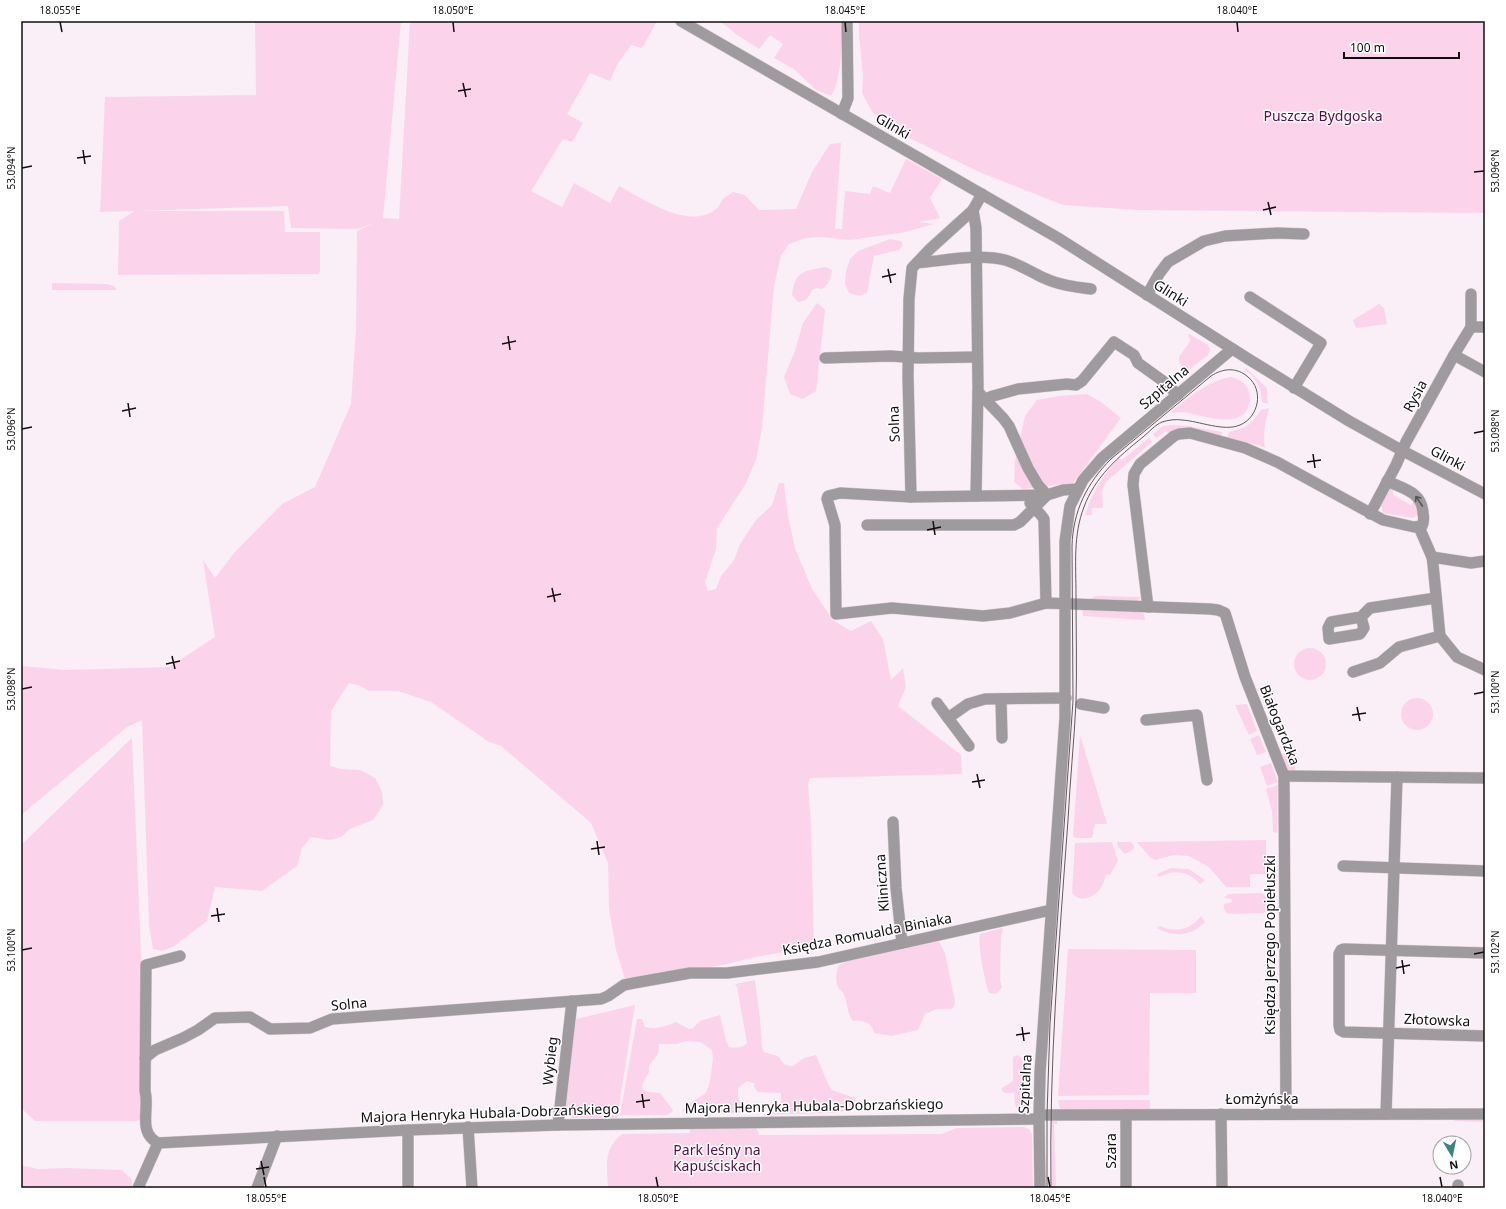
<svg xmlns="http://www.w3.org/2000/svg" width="1506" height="1209" viewBox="0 0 1506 1209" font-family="'Noto Sans',sans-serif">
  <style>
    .green { fill: #fbd4ec }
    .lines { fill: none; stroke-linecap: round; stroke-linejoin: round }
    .minor-casing { stroke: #d5cbd1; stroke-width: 12 }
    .minor { stroke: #9e9a9d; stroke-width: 11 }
    .tram { stroke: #615b5f; stroke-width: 1 }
    .oneway { stroke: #585456 }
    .ticks { fill: none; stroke: #120e10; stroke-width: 1.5 }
    .labels { text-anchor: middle; stroke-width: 3; stroke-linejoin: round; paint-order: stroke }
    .park-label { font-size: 14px; fill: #590b45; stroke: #fff }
    .street-label { font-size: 14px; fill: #120e10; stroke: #fff }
    .neatline { fill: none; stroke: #120e10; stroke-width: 1.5 }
    .ticks-label { font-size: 10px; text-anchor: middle; fill: #120e10 }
  </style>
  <rect width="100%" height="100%" fill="#faeff6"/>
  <g class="green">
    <path d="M255,21H401L383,218L399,219L410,21H652L656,23L644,45L641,48L631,45L617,65L610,81L590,73L567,114L583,123L572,142L563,139L531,191L562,207L574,183L610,203L619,186C644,199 689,231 716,209C719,207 721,202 723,199C726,196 730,194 733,192L745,195L759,210L796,209L812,172L830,144L841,143L835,229H842L845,191L870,194L873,186L890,193L906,159L942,179L930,198L940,218L919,222L934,224L901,233L864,238L851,240L821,237L806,238L789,244L781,255L774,286L762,428L756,460L745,485L717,528L716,549L705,582L708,591L716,589L721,576L734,560L740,544L756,520L772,505L779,483H784L788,516L795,548L812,589L833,620L851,631L871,621L883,639L891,680L903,668L906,687L898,706L961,755L962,774L810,778L808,784L811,825L814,947L755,957L723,965L625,979L616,950L609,909L608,863L591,823L501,746L489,742L431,702L398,691H369L358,685L349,683L331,711L330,766L341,769L360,770L375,778L382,792L383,805L373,820L350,829L341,837L330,840L311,837L302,848L297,866L262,891L215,887L207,921L173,947L162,951L153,949L149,925L142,720L127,727L21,815V666L65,670L169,667L215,637L203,560L215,578L234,553L282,504L315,487L351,404L356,329L357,231L374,223L358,229L291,228L288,206L137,211H284L285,232H320V272L318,274L118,275L119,221L135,211L100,212L105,97L256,95Z"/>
    <path d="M720,21H842C842,40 842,80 831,96L816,90L795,70L774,58L783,44L770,35L759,49L737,35Z"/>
    <polygon points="859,21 1485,21 1485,213 1138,210 1063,205 979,172 889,128 871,110 862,93 863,75 859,37"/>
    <polygon points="890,239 901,241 903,245 899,250 874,256 867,293 859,296 849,293 845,284 846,271 850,259 858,251"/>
    <path d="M826,267L832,270C831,279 829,284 822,289L817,288L812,290C809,297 806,302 798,302L792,295C795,270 805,271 826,267Z"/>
    <polygon points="52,283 107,284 114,286 117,290 52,290"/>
    <polygon points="817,303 825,310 816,391 803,399 790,394 784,377 795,351 803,323"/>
    <polygon points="1379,304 1384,308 1387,324 1356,328 1353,320"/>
    <polygon points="1189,334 1208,345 1210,350 1208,355 1186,372 1184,371 1179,361 1179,357 1191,340 1188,336"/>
    <path d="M1246,368L1267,388L1268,404L1262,402C1261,388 1257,378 1245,370Z"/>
    <path d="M1231,377C1239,379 1247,383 1249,392C1251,398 1250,404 1247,410C1235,429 1200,414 1182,412C1178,412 1173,413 1170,413C1186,399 1209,380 1231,377Z"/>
    <polygon points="1087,394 1101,402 1121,418 1073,483 1023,489 1014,482 1015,461 1025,416 1037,400 1059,396"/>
    <path d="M1269,408C1265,424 1263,432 1265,448L1258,445L1227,438L1229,432C1246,428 1251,425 1261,410Z"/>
    <polygon points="1173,425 1188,426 1222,432 1222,437 1169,434 1166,431 1156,438 1153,434 1163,426"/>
    <path d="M1149,438L1152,442L1106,482L1102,491L1103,508H1092V515H1085C1092,492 1103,475 1119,458L1122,460Z"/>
    <polygon points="1390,488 1393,489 1393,495 1411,505 1414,501 1417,502 1418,514 1413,518 1383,513 1381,504"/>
    <polygon points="1096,596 1101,596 1141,597 1136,602 1088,600"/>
    <polygon points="1082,607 1142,610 1144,615 1145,620 1083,616"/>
    <circle cx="1310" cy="664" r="16"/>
    <circle cx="1417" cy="714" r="16"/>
    <polygon points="1247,704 1257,731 1249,735 1235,705"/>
    <polygon points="1080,735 1107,824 1095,824 1092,838 1076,838 1073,836"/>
    <polygon points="1259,735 1266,752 1257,755 1250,739"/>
    <polygon points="132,738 142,976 143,1115 138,1121 35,1121 21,1108 21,845"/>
    <polygon points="1284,753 1292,753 1296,772 1287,771 1280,757"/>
    <polygon points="1271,763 1278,782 1267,786 1260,767"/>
    <polygon points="1278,785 1277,833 1273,832 1272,811 1266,789"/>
    <polygon points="1266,840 1266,874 1250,874 1250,887 1226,887 1209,867 1189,856 1174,855 1155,860 1150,857 1137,842"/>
    <path d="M1112,842L1118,861L1110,875L1106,874C1105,878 1104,883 1102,886C1096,897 1080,904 1072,893L1075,843Z"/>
    <polygon points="1117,842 1131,842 1134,846 1134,849 1125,854 1118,847"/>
    <path d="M1171,868L1189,869L1205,880L1200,884C1189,871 1174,869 1159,877L1157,874Z"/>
    <path d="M1261,893L1267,896V899L1261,900L1262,902H1267V911L1263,913L1230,914C1225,913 1223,909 1224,904L1232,902L1231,899L1224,898L1228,894Z"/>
    <path d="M1201,916L1205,922C1191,936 1174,938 1157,928L1160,926C1175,933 1191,930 1201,916Z"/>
    <path d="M1002,928L1003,931L1001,936L1000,980L1002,987L996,994L989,993C984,978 978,949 980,934Z"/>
    <path d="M939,941L945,953L955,1002L954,1007L951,1009H937L925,1014L918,1030L891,1036L874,1033C872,1022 863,1020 853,1021C847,1014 848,1006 845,997C844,993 840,990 838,987C835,980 836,972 839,965L848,961Z"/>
    <polygon points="1068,949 1196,950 1196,993 1150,993 1149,1095 1058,1096"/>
    <path d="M755,980L760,1019L762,1047L764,1052L778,1056L784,1064L790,1066H793L804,1058L816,1055L828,1084L832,1090L855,1098L856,1105L853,1109C832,1115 812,1113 790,1114C783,1114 776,1115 768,1114L770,1111L779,1108L781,1101V1093L758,1092L754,1087V1083L747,1081L738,1088C737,1098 742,1104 742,1113L687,1114L682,1110L693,1101L706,1093L710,1081L713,1059L712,1050L700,1042L687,1041L677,1044H659L658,1054L649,1066V1072L642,1085L643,1090L648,1092L660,1093L673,1110L672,1112L667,1115H620L637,1019H642L645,1027C656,1030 666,1026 676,1022L689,1029L693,1028L700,1021L720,1015L726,1041L729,1047C735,1048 743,1048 747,1043L737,987L735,984Z"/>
    <polygon points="635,1005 617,1118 572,1118 566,1111 566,1104 576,1019"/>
    <path d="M1017,1055C1030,1062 1028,1069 1027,1081C1027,1090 1029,1098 1029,1107L1025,1110C1013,1110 1015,1102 1014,1093H1005L1002,1091V1088L1013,1081V1057Z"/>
    <polygon points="1059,1100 1150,1100 1150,1111 1061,1111 1058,1102"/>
    <polygon points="1052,1118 1058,1118 1057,1124 1054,1124 1056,1188 1052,1188"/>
    <polygon points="1485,1118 1485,1122 1454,1121 1455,1119"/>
    <path d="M690,1127H754L757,1129L759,1135L923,1134H941L957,1128L1024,1127L1029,1129L1032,1134L1033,1188H608C607,1166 603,1149 622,1134L690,1133Z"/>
    <polygon points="21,1165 37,1169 67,1168 122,1170 132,1180 132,1188 21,1188"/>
  </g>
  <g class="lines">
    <g class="minor-casing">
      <g id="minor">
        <polyline points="681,21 1058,238 1250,360 1349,421 1403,451 1485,494"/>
        <polyline points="842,114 848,98 847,21"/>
        <path d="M917,263C943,261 980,253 1005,260C1019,264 1031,272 1044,278C1059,285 1075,287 1091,289"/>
        <polyline points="1147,295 1159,274 1168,262 1204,241 1225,236 1278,233 1304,234"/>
        <polyline points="1250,297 1321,343 1294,388"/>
        <polyline points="1471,327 1485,327"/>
        <polyline points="1454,355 1471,327 1471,294"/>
        <polyline points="825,358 891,356 918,358 977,357"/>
        <polyline points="985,399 993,396 1018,389 1067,384 1076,385 1082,381 1114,342 1134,355 1138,363 1163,381 1178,395"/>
        <polyline points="1077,489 1063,490 1047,495 911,497 840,493 828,496 827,499 835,525 836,614 892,608 983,616 1010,613 1046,603 1210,609 1218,610 1225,613 1245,677 1284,776 1286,1114"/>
        <polyline points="976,496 978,387 976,228 973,210 982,194"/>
        <polyline points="911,497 908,377 909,299 912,268 930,249 973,210"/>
        <polyline points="1030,503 1041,515 1044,519 1046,603"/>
        <polyline points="1370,514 1396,465 1406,442 1454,355 1485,372"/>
        <polyline points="867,525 1014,525 1020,522 1047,495 1038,485 1028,468 1009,426 1003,418 978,392"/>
        <polyline points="1419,527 1432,557 1433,564 1440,636 1457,657 1485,670"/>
        <polyline points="1432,557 1471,563 1485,561"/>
        <path d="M1148,607L1133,485L1134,474L1140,464L1174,436L1179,434L1190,433L1245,448L1277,462L1383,520L1414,527L1422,526C1424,522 1424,518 1423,513C1422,492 1404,489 1387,481"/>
        <polyline points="1361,617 1364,628 1360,634 1329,639 1328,628 1331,622 1361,617 1370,608 1436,598"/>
        <polyline points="1353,672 1380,663 1399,647 1440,636"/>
        <polyline points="1001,699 1002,738"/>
        <polyline points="937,703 948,718"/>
        <polyline points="1081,704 1104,708"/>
        <polyline points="1146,720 1197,715 1207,780"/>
        <polyline points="969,746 948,718 968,704 985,699 1066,698"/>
        <polyline points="1284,776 1485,778"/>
        <polyline points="893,822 896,888 902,943"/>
        <polyline points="1343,866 1485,871"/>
        <polyline points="1485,953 1344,949 1341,950 1339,954 1339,1025 1340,1030 1344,1032 1485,1036"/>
        <polyline points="145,1058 155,1050 183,1038 198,1030 215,1018 250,1017 270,1029 310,1028 332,1019 601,999 608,996 624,985 634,983 690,973 727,973 818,962 1051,910"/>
        <polyline points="1221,1114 1222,1188"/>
        <polyline points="1386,1114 1397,777"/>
        <polyline points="1039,1115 1485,1114"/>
        <polyline points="1126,1115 1126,1188"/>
        <polyline points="558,1125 572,1001"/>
        <polyline points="468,1127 472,1188"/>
        <polyline points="158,1143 408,1130 558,1125 1039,1119"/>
        <polyline points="1458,1185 1458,1188"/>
        <path d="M138,1188L158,1143C137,1132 150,1109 145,1091L146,965L180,956"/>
        <polyline points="257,1188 277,1136"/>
        <polyline points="408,1188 408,1130"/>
        <polyline points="1040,1188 1039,1119 1040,1073 1065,718 1065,541 1070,506 1083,480 1102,458 1232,349"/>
      </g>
    </g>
    <use href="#minor" class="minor"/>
    <path class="tram" d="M1047,1188V1115L1050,1024L1073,701L1072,546C1073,511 1087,483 1111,459L1211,376C1223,368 1237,367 1248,377C1264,390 1259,417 1240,425C1224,432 1199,421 1182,420C1176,419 1168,420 1162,422C1155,425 1149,432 1143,437C1118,457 1095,477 1084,507C1073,535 1076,565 1076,595C1076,631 1077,667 1076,703C1074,742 1070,781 1068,820C1059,943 1049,1065 1051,1188"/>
  </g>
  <defs><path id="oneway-shaft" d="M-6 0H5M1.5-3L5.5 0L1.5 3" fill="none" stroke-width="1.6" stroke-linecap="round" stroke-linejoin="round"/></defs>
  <use class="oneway" href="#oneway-shaft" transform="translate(1419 501) rotate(-124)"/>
  <path class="ticks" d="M60,22L62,32M453,22L454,32M845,22L846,32M1237,22L1238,32M463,83L466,97M458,91L471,89M83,150L85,164M77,158L91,156M22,168L32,166M1474,172L1484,171M1268,202L1271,215M1263,210L1276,207M888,269L891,283M882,277L896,274M508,336L510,350M502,344L516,341M128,403L130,417M122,411L136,408M22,429L32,427M1474,433L1484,431M1313,454L1315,468M1307,462L1321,460M933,521L935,535M927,530L941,527M552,588L555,602M547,597L561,594M172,656L175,669M166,664L180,661M22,689L32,687M1474,694L1484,692M1357,707L1360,721M1352,715L1366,713M977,774L980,788M972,782L985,780M597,841L599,855M591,849L605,847M217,908L219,922M211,916L225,914M22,950L32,948M1474,954L1484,952M1402,960L1404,974M1396,968L1410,965M1022,1027L1024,1041M1016,1035L1030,1033M642,1094L644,1108M636,1102L650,1100M261,1161L264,1175M256,1169L269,1167M264,1177L266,1187M656,1177L658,1187M1048,1177L1050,1187M1440,1177L1442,1187"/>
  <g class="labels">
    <g class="park-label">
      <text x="1323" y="121">Puszcza Bydgoska</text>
      <text x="717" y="1155">Park leśny na<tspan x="717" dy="16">Kapuściskach</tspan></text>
    </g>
    <g class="street-label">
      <text transform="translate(893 126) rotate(30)" y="5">Glinki</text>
      <text transform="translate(1171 293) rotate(32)" y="5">Glinki</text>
      <text transform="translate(1164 387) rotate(-40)" y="5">Szpitalna</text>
      <text transform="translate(1415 396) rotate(-62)" y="5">Rysia</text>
      <text transform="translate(894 424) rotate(-92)" y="5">Solna</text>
      <text transform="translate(1448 458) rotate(28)" y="5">Glinki</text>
      <text transform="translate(1280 725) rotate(68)" y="5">Białogardzka</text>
      <text transform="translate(882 883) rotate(-94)" y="5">Kliniczna</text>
      <text transform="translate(867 934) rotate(-11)" y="5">Księdza Romualda Biniaka</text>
      <text transform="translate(1270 945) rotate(-90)" y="5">Księdza Jerzego Popiełuszki</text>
      <text transform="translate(349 1004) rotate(-6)" y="5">Solna</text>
      <text transform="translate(1437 1020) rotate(2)" y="5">Złotowska</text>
      <text transform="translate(550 1061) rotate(-84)" y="5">Wybieg</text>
      <text transform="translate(1025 1084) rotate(-87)" y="5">Szpitalna</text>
      <text x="1262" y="1104">Łomżyńska</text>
      <text transform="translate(814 1106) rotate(-1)" y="5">Majora Henryka Hubala-Dobrzańskiego</text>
      <text transform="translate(490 1113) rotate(-2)" y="5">Majora Henryka Hubala-Dobrzańskiego</text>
      <text transform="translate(1111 1151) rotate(-90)" y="5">Szara</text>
    </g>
  </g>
  <rect width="1506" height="1209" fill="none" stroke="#ffffff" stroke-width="44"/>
  <g transform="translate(1452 1155) rotate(170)"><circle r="19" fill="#ffffff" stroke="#a09f9f"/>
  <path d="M0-3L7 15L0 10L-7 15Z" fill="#3b8380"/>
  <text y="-6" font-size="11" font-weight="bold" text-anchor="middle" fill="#120e10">N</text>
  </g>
  <path d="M1344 52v6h115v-6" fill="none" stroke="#120e10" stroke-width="2"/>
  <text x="1350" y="52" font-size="12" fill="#120e10" stroke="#ffffff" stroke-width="3" paint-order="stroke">100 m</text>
  <rect x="22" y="22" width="1462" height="1165" class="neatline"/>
  <g class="ticks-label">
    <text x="60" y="14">18.055°E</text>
    <text x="453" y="14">18.050°E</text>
    <text x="845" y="14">18.045°E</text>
    <text x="1237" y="14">18.040°E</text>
    <text transform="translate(11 168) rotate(-90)" y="4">53.094°N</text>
    <text transform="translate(1495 171) rotate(-90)" y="4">53.096°N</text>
    <text transform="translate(11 429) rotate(-90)" y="4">53.096°N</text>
    <text transform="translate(1495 431) rotate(-90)" y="4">53.098°N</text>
    <text transform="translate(11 689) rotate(-90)" y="4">53.098°N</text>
    <text transform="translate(1495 692) rotate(-90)" y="4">53.100°N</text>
    <text transform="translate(11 950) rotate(-90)" y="4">53.100°N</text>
    <text transform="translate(1495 952) rotate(-90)" y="4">53.102°N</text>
    <text x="266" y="1202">18.055°E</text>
    <text x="658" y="1202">18.050°E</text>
    <text x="1050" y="1202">18.045°E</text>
    <text x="1442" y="1202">18.040°E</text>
  </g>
</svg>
